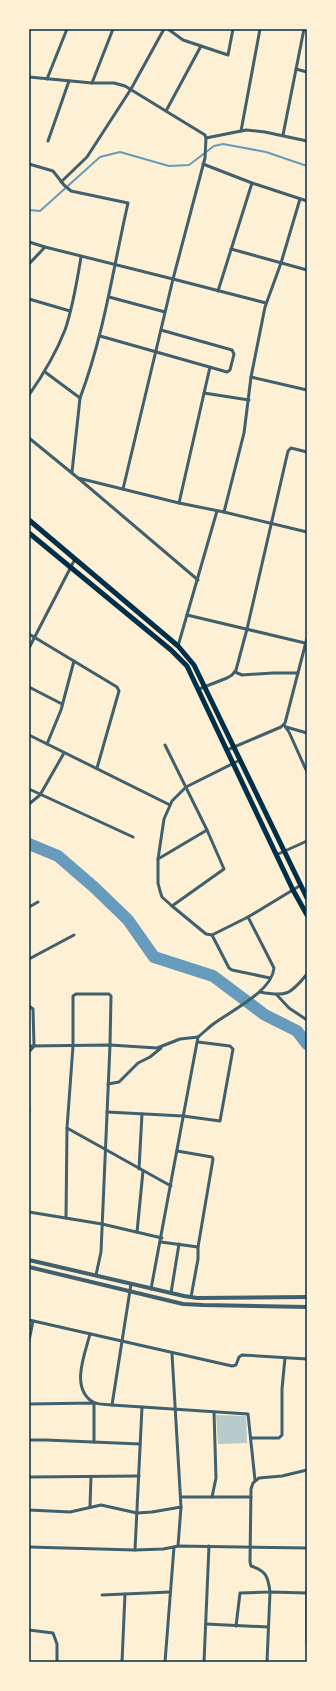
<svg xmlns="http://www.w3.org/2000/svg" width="336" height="1691" viewBox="0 0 336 1691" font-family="Raleway,sans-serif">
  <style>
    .green { fill: #b9caca }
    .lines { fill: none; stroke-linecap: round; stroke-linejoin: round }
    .stream { stroke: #669bbc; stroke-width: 2 }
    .river { stroke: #669bbc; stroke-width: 12 }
    .minor { stroke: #3f606c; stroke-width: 3 }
    .tertiary { stroke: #3f606c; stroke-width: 4 }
    .primary { stroke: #003049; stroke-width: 5 }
    .neatline { fill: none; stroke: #003049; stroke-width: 1.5 }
  </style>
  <rect width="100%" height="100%" fill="#fdf0d5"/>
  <polygon class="green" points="216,1415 246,1416 247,1443 218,1444"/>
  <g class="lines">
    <polyline class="stream" points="29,210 40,211 100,157 120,152 169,166 189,165 214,146 223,144 266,152 307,166"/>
    <polyline class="river" points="29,844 58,856 95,888 128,920 154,957 213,976 265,1015 297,1031 307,1044"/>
    <g class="minor">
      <polyline points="168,29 183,40 201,46"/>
      <polyline points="296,69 307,72"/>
      <polyline points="29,77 92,83 114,83 125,86 205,135 206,138 205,158 173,279 266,303"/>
      <polyline points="47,79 67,29"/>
      <polyline points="92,83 113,29"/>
      <polyline points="166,111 201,46 228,55 233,29"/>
      <polyline points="241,131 260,29"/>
      <polyline points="283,135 304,29"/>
      <polyline points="206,138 246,130 265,132 307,141"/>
      <polyline points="48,141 69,81"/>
      <path d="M29,164L53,171L64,185L71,191L128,203C113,269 104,335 80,398"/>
      <polyline points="203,164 252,183 307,201"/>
      <polyline points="61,182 87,157 131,89 164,29"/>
      <polyline points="29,242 45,247"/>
      <polyline points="231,249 307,270"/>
      <polyline points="29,264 45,247 173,279 123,489"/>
      <polyline points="218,291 252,183"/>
      <polyline points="109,297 165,312"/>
      <polyline points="29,299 70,311"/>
      <polyline points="100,336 227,372 230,370 234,354 232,350 161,330"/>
      <polyline points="45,372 80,398 72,472"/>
      <polyline points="251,377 307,390"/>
      <polyline points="204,393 249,400"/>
      <path d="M29,395C43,375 56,353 65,330C73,307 77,281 81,257"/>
      <polyline points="29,438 78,478 198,580"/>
      <polyline points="78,478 179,503 224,512 307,532"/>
      <polyline points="179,503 210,367"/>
      <polyline points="224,512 244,433 251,377 265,307 281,263 300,199"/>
      <polyline points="187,615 305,643"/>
      <polyline points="29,634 117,687 119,691 97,768"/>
      <polyline points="178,646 217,511"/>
      <polyline points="29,648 75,559"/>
      <polyline points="235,672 242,675 273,673 298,673"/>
      <polyline points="29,687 62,704"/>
      <polyline points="199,689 227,678 232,675 236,670 247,629 288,451 291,448 307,452"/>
      <polyline points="284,725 289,732 307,772"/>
      <polyline points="286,727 307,733"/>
      <polyline points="29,735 170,805"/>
      <polyline points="47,744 61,710 74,661"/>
      <polyline points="165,745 207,830 224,869 172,906"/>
      <polyline points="227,750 281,727 285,723 307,638"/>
      <polyline points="240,760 186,787 172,801 164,819 158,859 158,883 160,891 162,897 172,906 206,934 212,935 248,917 301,885"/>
      <polyline points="29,789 133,837"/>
      <polyline points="29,804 40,795 64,753"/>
      <polyline points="276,855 307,841"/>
      <polyline points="158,859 207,830"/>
      <polyline points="29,907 38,902"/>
      <polyline points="212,935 229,968 232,970 270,978"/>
      <polyline points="29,959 74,935"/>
      <path d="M260,992C286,997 290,995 307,974"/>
      <polyline points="277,995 289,1008 307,1020"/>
      <polyline points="29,1006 33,1009 34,1046 29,1052"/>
      <polyline points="29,1046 110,1045 157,1048 180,1039 198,1037"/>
      <polyline points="108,1084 119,1082 138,1063 150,1057 161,1048"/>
      <polyline points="29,1107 29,1112"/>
      <polyline points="107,1112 183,1116 220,1121 233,1049 230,1046 198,1042"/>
      <polyline points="67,1128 171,1186"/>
      <polyline points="177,1151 212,1157 213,1159 198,1247 198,1259 191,1297"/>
      <polyline points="139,1169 142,1114"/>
      <polyline points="29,1212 102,1224 162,1238"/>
      <polyline points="66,1218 67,1128 73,1046 73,996 76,994 109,994 111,996 110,1045 101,1252 96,1275"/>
      <polyline points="137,1232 143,1171"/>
      <polyline points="161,1242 198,1247"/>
      <path d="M151,1289L198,1037C203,1033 207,1029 212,1025C230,1011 272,992 274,968L248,917"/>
      <polyline points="171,1293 179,1244"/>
      <polyline points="29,1320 232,1366 236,1365 239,1357 242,1355 307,1359"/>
      <path d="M90,1334C85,1354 70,1388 93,1402C98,1405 106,1404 112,1405L248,1414L255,1480"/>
      <polyline points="29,1341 33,1321"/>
      <polyline points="172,1354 181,1507 178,1546"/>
      <polyline points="29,1404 94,1403 94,1442"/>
      <polyline points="112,1405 131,1284"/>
      <polyline points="251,1438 279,1438 282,1435 282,1389 285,1358"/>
      <polyline points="29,1440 46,1440 140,1444"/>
      <polyline points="29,1477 139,1476"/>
      <polyline points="181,1497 251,1497"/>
      <polyline points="212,1497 216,1478 214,1412"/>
      <polyline points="90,1506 91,1477"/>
      <polyline points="29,1510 70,1512 101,1505 137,1513 152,1512 181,1507"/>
      <polyline points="29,1547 135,1550 163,1549 174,1547"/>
      <polyline points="135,1550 142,1407"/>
      <polyline points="307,1588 307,1644"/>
      <polyline points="102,1595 170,1592"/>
      <polyline points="206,1624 268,1627"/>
      <path d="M236,1626L240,1593L270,1592C268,1576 266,1571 251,1566L250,1562L251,1489L253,1483L259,1478L282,1476L307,1470"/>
      <polyline points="29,1630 53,1633 57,1644 57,1662"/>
      <polyline points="122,1662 125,1594"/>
      <polyline points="165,1662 174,1547 178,1546 307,1548"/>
      <polyline points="204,1662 209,1546"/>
      <polyline points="267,1662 270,1592 307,1593"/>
    </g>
    <g class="tertiary">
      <polyline points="29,1260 184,1296 197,1298 307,1297"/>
      <polyline points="29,1267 183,1304 203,1305 307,1307"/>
    </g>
    <g class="primary">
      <polyline points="29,520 178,646 194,665 307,898"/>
      <polyline points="29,533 171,650 187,666 293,890 307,915"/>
    </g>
  </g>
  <rect width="336" height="1691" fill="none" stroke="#fdf0d5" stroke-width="60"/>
  <rect x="30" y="30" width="276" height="1631" class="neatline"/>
</svg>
